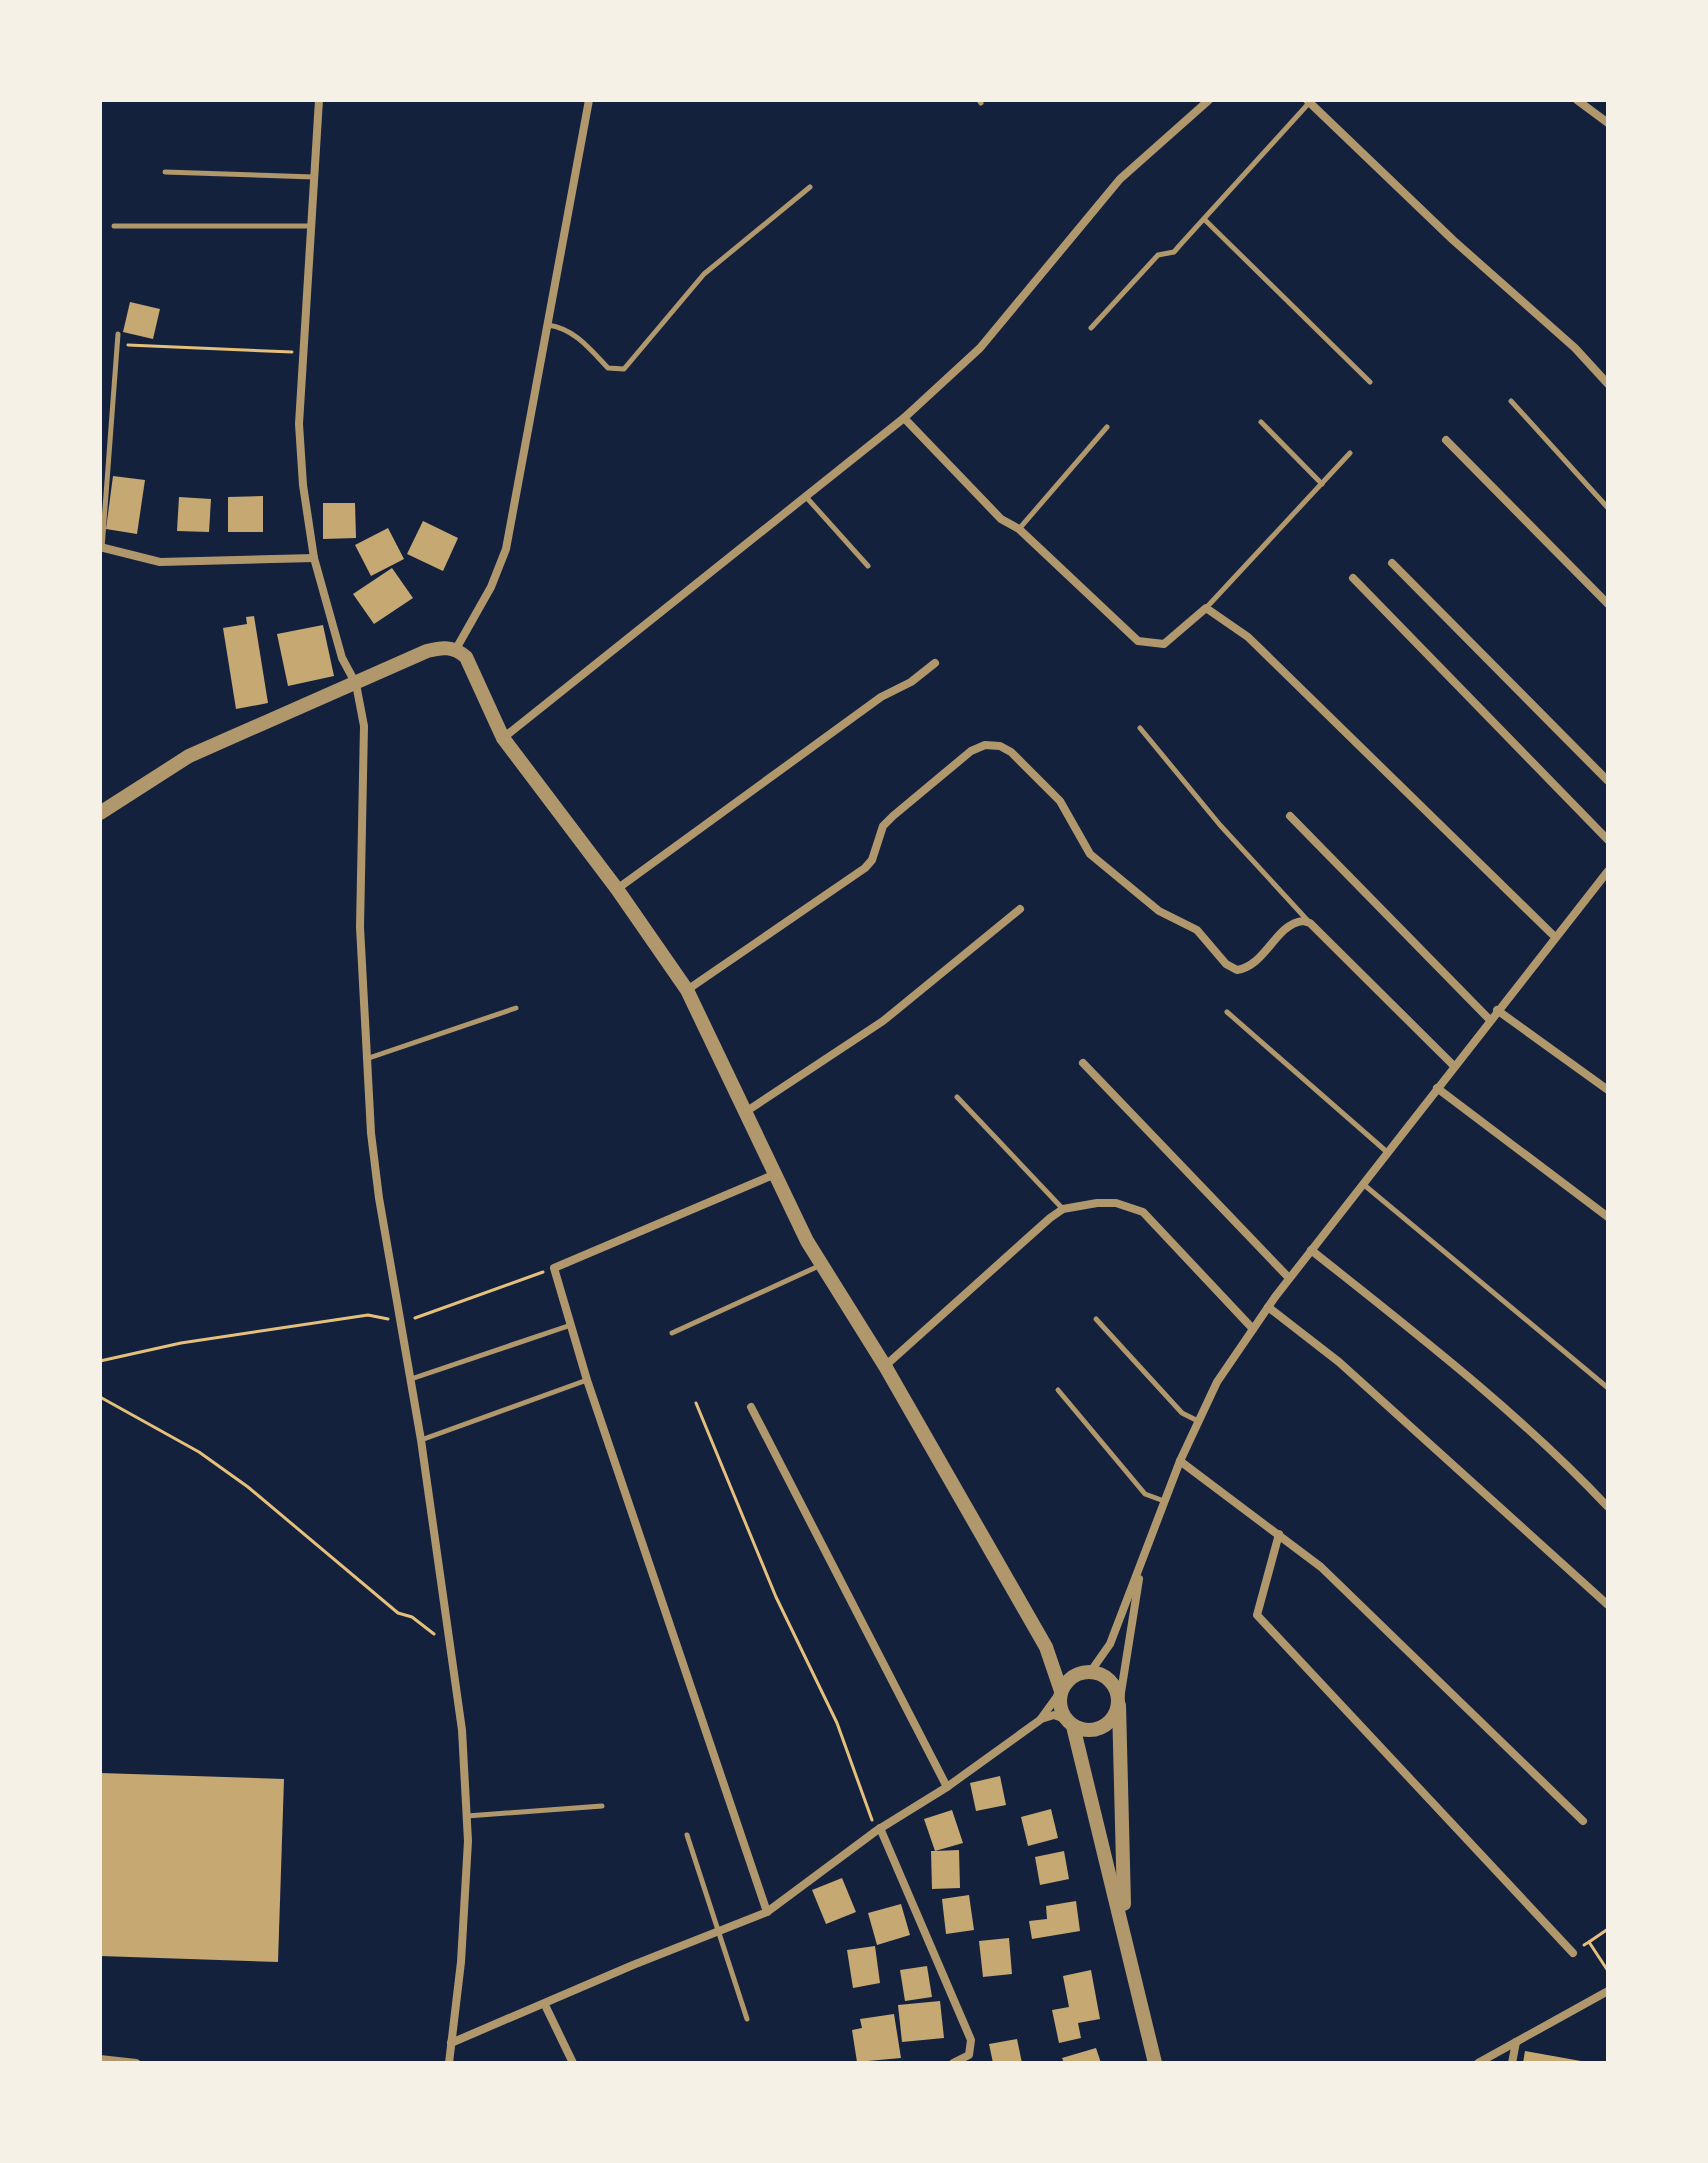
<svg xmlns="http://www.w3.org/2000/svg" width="1708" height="2163" viewBox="0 0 1708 2163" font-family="Inter,sans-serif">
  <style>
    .building { fill: #c6a872 }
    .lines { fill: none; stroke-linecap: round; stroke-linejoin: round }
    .path { stroke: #e5c07b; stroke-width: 3 }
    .service { stroke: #b1986c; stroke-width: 5 }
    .minor { stroke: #b1986c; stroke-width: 8 }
    .tertiary { stroke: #b1986c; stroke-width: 14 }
  </style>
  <rect width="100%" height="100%" fill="#14213d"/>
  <g class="building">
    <polygon points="130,302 160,309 153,339 123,332"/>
    <polygon points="113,476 145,480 137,534 106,529"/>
    <polygon points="263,496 263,532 228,532 228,497"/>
    <polygon points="179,497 211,499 209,532 177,531"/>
    <polygon points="323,503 355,503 356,538 323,539"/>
    <polygon points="423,521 458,538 443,571 407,554"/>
    <polygon points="388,528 404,559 371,576 355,545"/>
    <polygon points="392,568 413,598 374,624 353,594"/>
    <polygon points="254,616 268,703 236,709 223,628 247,624 246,617"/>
    <polygon points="323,625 334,676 288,686 277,634"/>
    <polygon points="100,1773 284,1779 278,1962 100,1956"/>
    <polygon points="1000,1776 1006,1805 976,1811 970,1783"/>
    <polygon points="1051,1809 1058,1838 1028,1846 1021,1817"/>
    <polygon points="952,1810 963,1843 935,1851 959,1850 960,1888 932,1889 931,1851 935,1851 924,1819"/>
    <polygon points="1064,1851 1069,1879 1040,1885 1035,1857"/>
    <polygon points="842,1878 856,1912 826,1924 812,1890"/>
    <polygon points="969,1895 974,1930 946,1934 942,1899"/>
    <polygon points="1076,1901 1080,1931 1032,1939 1029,1921 1047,1919 1046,1906"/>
    <polygon points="901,1904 910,1935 877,1945 868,1913"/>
    <polygon points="1009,1938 1012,1974 983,1977 979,1941"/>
    <polygon points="875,1946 880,1983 853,1988 847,1950"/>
    <polygon points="927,1966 932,1997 905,2001 900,1970"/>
    <polygon points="1091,1970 1100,2019 1078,2023 1081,2038 1059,2043 1052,2010 1069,2007 1063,1976"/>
    <polygon points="940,2001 944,2038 902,2042 898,2005"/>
    <polygon points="894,2014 901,2058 857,2062 852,2030 862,2028 860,2019"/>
    <polygon points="1017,2039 1022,2063 993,2063 989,2044"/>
    <polygon points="1096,2048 1101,2063 1064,2063 1062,2058"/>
    <polygon points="1525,2051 1581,2061 1581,2063 1523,2063"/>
  </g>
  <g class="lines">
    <g class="path">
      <polyline points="128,345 292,352"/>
      <polyline points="415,1318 543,1272"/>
      <polyline points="100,1361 181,1343 368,1315 388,1319"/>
      <polyline points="100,1397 199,1452 248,1487 398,1613 412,1617 434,1634"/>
      <polyline points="696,1403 776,1597 837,1723 872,1820"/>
      <polyline points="1589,1942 1608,1929"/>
      <polyline points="1584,1945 1589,1942 1608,1971"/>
    </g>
    <g class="service">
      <polyline points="979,100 981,103"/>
      <polyline points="165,172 314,177"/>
      <polyline points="1204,219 1370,382"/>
      <polyline points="114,226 311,226"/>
      <path d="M548,325C575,329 590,349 608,368L624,369L704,274L810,187"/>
      <polyline points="1091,328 1158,255 1174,252 1180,245 1309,103"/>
      <polyline points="1511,401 1608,508"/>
      <polyline points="1261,422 1322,484"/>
      <polyline points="807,498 868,566"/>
      <polyline points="1019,529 1107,427"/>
      <polyline points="102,548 118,334"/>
      <polyline points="1206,608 1350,453"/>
      <polyline points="1140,728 1220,825 1309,922"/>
      <polyline points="1227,1012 1387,1152"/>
      <polyline points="366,1059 516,1008"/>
      <polyline points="957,1097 1062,1208"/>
      <polyline points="1363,1184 1608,1388"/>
      <polyline points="1096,1319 1182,1413 1198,1421"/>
      <polyline points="672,1333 821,1265"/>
      <polyline points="411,1379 571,1325"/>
      <polyline points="1058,1390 1145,1494 1164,1501"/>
      <polyline points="421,1440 587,1380"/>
      <polyline points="467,1816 602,1806"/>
      <polyline points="687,1835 747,2019"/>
    </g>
    <g class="minor">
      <polyline points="319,100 299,424 303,485 314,558 342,658 356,684 364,726 360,927 371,1133 379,1198 421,1440 462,1730 468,1841 461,1962 449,2063"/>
      <polyline points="1307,100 1453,240 1575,348 1608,384"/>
      <polyline points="1577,100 1608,123"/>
      <polyline points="904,418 1001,519 1019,529 1138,641 1164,644 1206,608 1248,637 1555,937"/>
      <polyline points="1446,440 1608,604"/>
      <polyline points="100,547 160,562 314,558"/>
      <polyline points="1392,563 1608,781"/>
      <polyline points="1353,578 1608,840"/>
      <polyline points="456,649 491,587 506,549 589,100"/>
      <polyline points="503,738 904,418 980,348 1120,179 1209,100"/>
      <polyline points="1290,816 1490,1020"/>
      <polyline points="617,889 881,697 911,682 935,663"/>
      <path d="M687,990L865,868L872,860L883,826L893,816L971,751L985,745L1000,746L1011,752L1060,801L1090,854L1159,911L1197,930L1226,964L1237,970C1267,965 1275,924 1303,921L1310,923L1454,1066"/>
      <polyline points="1497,1010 1608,1090"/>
      <polyline points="1083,1063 1289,1278"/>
      <polyline points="1437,1088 1608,1217"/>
      <polyline points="747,1111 883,1021 1020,909"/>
      <path d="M1311,1250C1414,1332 1517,1411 1608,1507"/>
      <polyline points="1268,1307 1339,1362 1608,1605"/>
      <polyline points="885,1366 1050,1218 1063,1209 1097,1203 1116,1203 1143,1212 1253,1329"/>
      <polyline points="751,1407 947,1787"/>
      <polyline points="1180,1461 1321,1567 1583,1821"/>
      <polyline points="1279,1534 1257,1615 1573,1953"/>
      <polyline points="1091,1671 1110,1644 1180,1461 1217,1382 1275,1297 1608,871"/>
      <polyline points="1119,1705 1139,1579"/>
      <polyline points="1041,1719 1054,1715 1065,1719"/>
      <polyline points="880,1828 971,2040 969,2055 953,2063"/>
      <polyline points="767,1912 587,1380 554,1268 773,1175"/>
      <polyline points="545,2005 573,2063"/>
      <polyline points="451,2043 633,1965 767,1912 876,1831 947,1787 1040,1720 1061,1691"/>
      <polyline points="100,2059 136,2063"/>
      <polyline points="1478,2063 1608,1991"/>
      <polyline points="1512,2063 1516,2042"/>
    </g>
    <g class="tertiary">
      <path d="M100,813L189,756L427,651C443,647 453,646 466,657L503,738L617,889L687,990L807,1241L885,1366L1046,1647L1061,1691"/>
      <circle cx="1089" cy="1701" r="29"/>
      <polyline points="1119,1705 1124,1904"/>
      <polyline points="1073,1726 1155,2063"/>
    </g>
  </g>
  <rect width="1708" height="2163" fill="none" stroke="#f6f1e7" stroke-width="204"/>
</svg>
